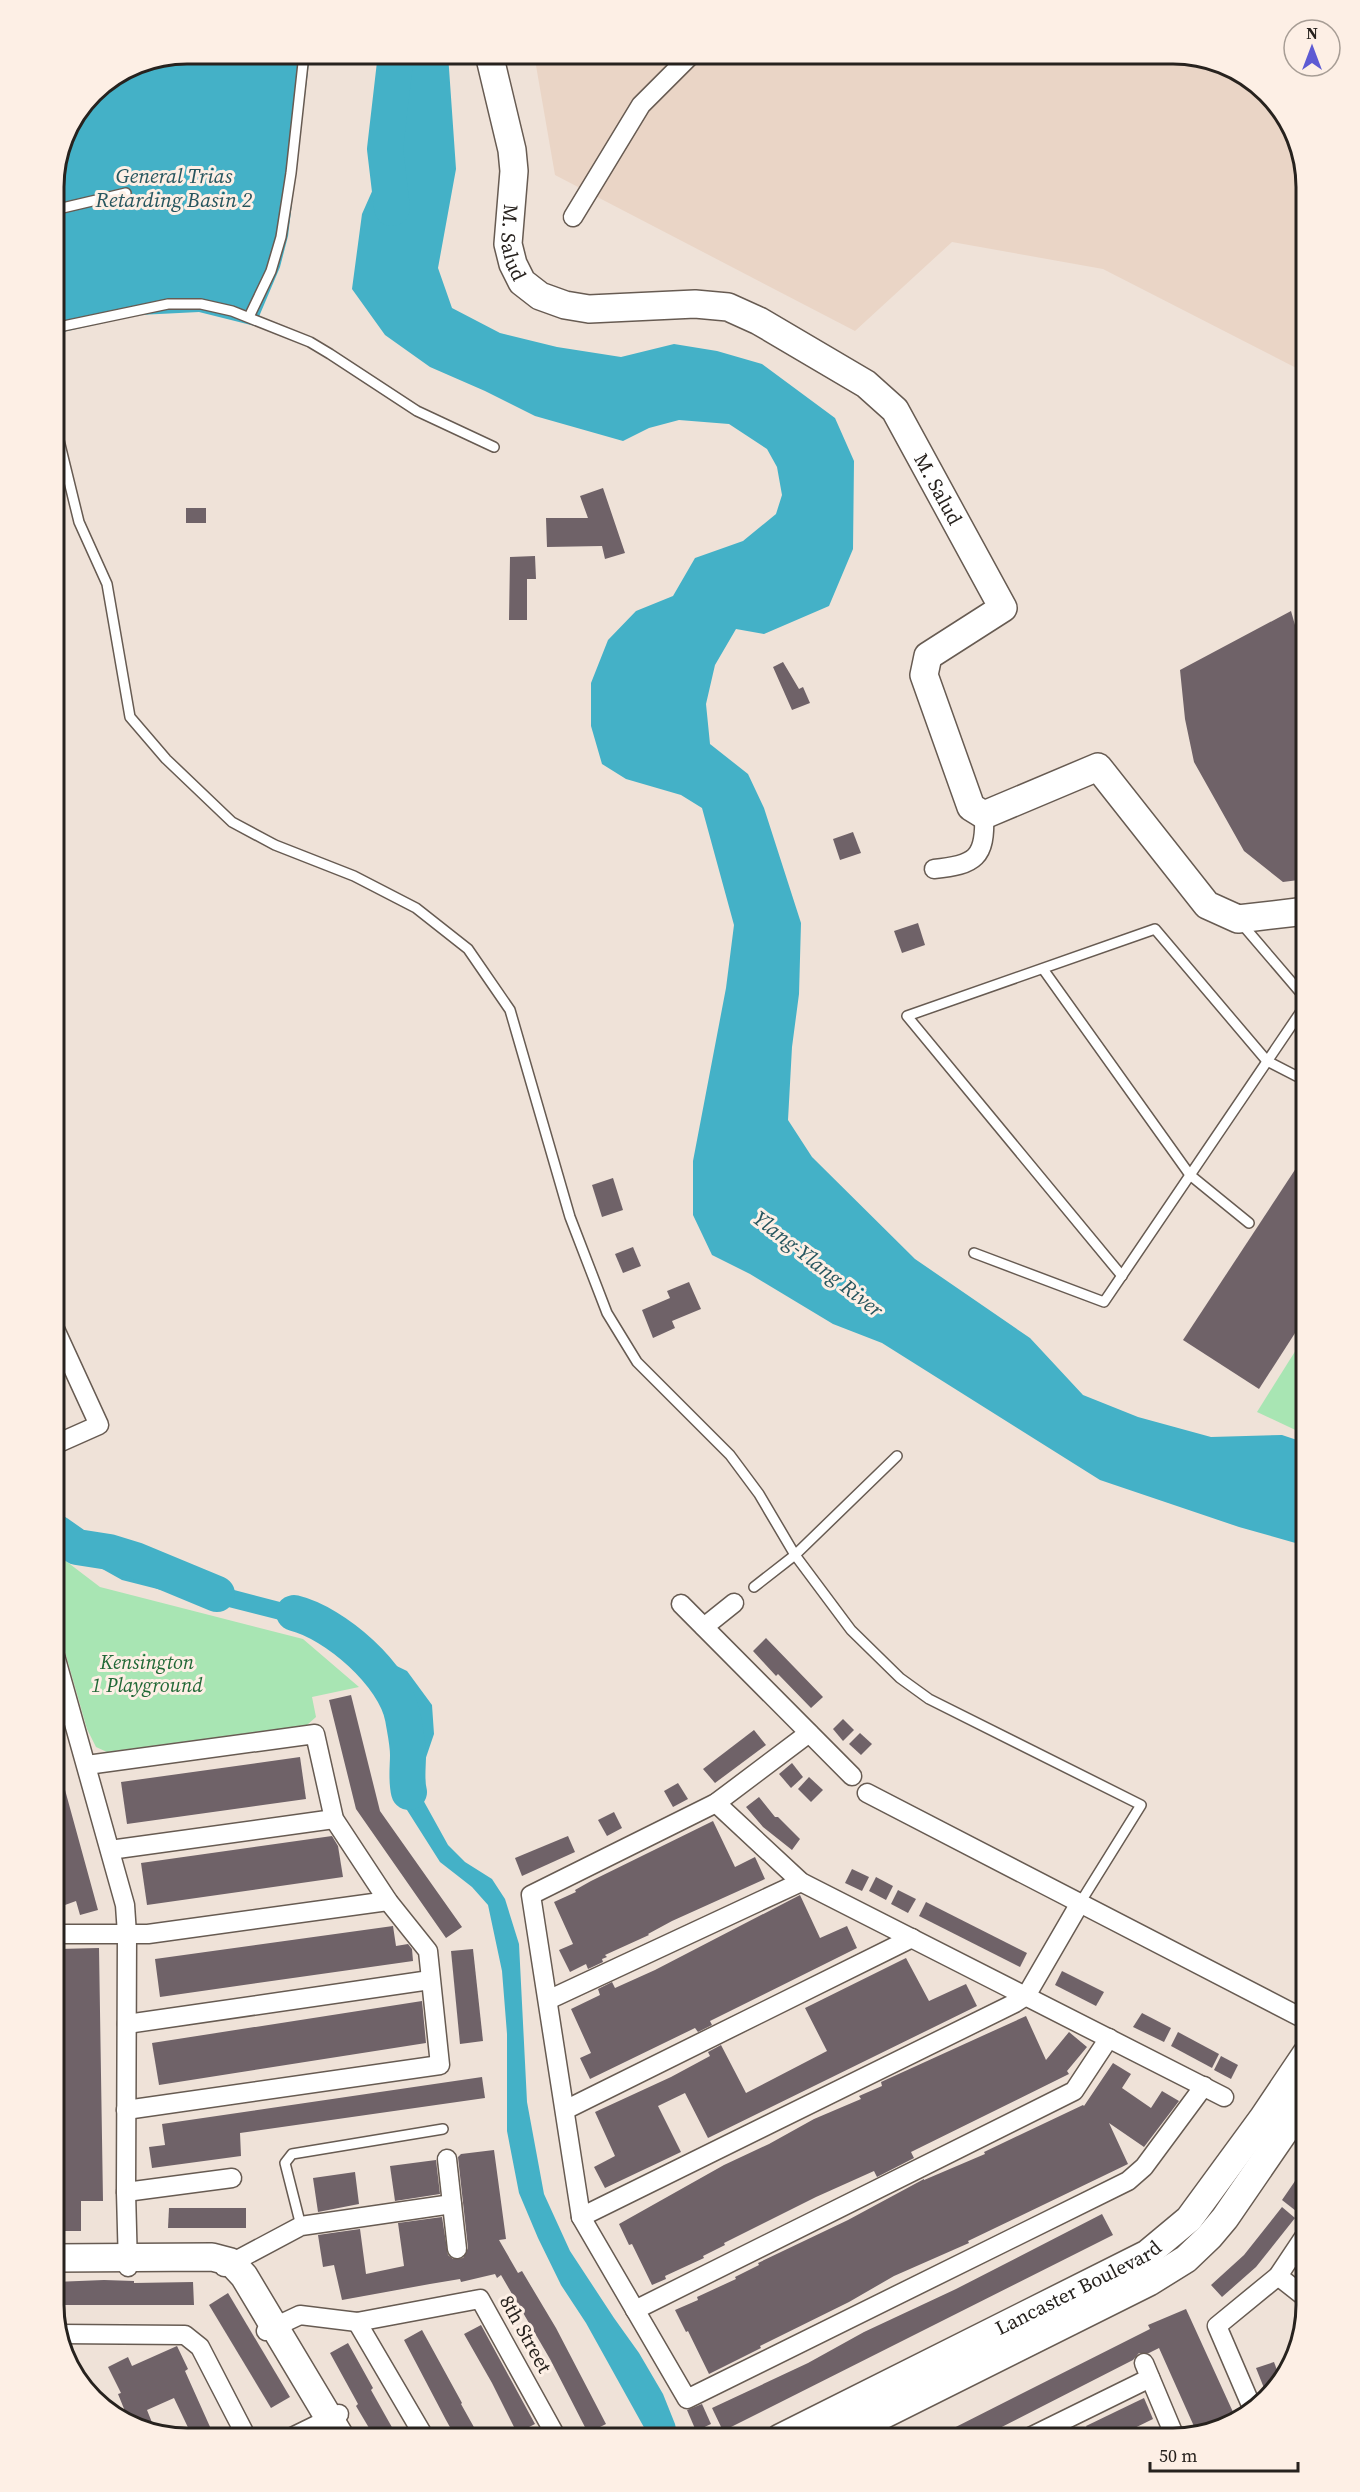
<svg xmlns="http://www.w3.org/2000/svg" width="1360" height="2492" viewBox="0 0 1360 2492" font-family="'Source Serif 4',serif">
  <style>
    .built { fill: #ead5c6 }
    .green { fill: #a8e5b3 }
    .water { fill: #44b1c7 }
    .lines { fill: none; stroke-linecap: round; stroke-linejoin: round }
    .river { stroke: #44b1c7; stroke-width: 36 }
    .building { fill: #6f6268 }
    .lane-casing { stroke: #675b52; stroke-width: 12 }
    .street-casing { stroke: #675b52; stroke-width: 21 }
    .secondary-casing { stroke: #675b52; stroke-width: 30 }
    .lane { stroke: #fff; stroke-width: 9 }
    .street { stroke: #fff; stroke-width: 18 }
    .secondary { stroke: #fff; stroke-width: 27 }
    .labels { text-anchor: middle; stroke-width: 6; stroke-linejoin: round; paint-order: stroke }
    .street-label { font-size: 20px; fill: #27221e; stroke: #fdefe5 }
    .park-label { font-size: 20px; font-style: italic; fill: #216836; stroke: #fdefe5 }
    .water-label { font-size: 21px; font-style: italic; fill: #26555e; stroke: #fdefe5 }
    .rim { fill: none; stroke: #27221e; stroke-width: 3 }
  </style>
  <rect width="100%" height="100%" fill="#efe2d8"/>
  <polygon class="built" points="534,54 1181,54 1247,77 1296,136 1306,188 1306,373 1103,269 952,242 855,331 555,175"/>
  <g class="green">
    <polygon points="1306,1334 1306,1435 1257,1412"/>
    <polygon points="54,1552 100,1587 303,1639 359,1687 312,1697 316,1717 307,1725 107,1752 96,1747 87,1729 59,1631 54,1607"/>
  </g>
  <g class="water">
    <polygon points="188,54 310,54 288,236 280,267 255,326 199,312 139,315 54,334 54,179 64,136 93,93 137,64"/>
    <polygon points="406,54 448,54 456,169 438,268 452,308 500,333 557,347 621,357 674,344 717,351 762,364 835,418 854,461 853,549 829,606 764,634 736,629 715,665 706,704 710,744 748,774 764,808 801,923 799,994 792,1047 788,1120 812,1157 915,1259 1030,1338 1083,1395 1138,1417 1211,1437 1282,1435 1306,1443 1306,1546 1239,1527 1100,1480 882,1343 833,1324 750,1274 712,1255 693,1215 693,1161 726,988 734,925 702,808 681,795 626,779 602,764 591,726 591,683 608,640 636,611 673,596 695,558 743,541 776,514 782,495 777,467 767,449 729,424 679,420 649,428 623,441 535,416 485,391 430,367 385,335 352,289 362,214 389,153 409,72"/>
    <polygon points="54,1516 72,1533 103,1552 140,1569 177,1575 307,1609 342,1621 378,1657 407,1671 432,1705 434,1734 419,1778 422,1798 448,1845 465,1862 492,1879 505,1899 519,1944 527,2102 544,2194 570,2251 614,2318 639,2353 663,2394 675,2424 678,2438 648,2438 646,2431 586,2323 561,2285 538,2238 519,2193 507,2131 507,2034 502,1971 488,1905 472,1887 440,1862 407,1810 399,1791 399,1767 407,1741 407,1713 395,1690 339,1635 122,1580 54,1542"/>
  </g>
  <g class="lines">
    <g class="river">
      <polyline points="392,208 385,149 396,54"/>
      <polyline points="57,1533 77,1547 109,1552 135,1560 217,1594"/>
      <path d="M294,1613C335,1623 395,1675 403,1718C405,1730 408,1743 408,1755C408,1767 406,1780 409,1792"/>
    </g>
  </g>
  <g class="building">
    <polygon points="603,488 625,553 605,559 602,546 547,547 546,518 588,518 580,496"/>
    <rect x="186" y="508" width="20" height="15"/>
    <polygon points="535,556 536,579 527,579 527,620 509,620 510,557"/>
    <polygon points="1291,611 1295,625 1306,624 1306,879 1283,882 1244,851 1194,762 1185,719 1180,670"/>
    <polygon points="783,662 799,689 803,687 810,703 792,710 773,667"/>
    <polygon points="853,832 861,853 840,860 833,839"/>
    <polygon points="918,923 925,945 902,953 894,931"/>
    <polygon points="1306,1153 1306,1316 1259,1389 1183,1340"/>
    <polygon points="613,1178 623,1210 602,1217 592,1185"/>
    <polygon points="633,1247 641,1266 623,1273 615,1254"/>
    <polygon points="689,1282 701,1309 672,1321 675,1328 653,1338 642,1310 670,1298 667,1291"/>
    <polygon points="766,1638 823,1697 811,1708 778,1674 776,1676 753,1651"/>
    <polygon points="351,1695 380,1811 462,1927 446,1938 356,1809 329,1700"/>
    <polygon points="843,1719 854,1730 843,1741 833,1729"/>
    <polygon points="754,1730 766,1745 715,1783 703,1769"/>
    <polygon points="860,1733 872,1744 861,1755 849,1744"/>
    <polygon points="300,1757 306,1799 127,1824 121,1782"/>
    <polygon points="792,1763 803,1777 791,1788 779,1774"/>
    <polygon points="59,1768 98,1910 80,1915 76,1901 54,1909 54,1769"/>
    <polygon points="809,1777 823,1790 811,1802 798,1789"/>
    <polygon points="678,1783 688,1799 673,1807 664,1791"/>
    <polygon points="759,1797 775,1817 778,1817 800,1839 792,1850 763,1827 746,1807"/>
    <polygon points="614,1812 622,1828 607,1836 598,1820"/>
    <polygon points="713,1821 735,1867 755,1857 765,1879 672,1921 648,1934 649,1935 605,1955 607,1957 602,1959 603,1962 588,1969 586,1964 570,1972 559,1950 573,1944 554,1902 576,1892 575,1890 591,1881"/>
    <polygon points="332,1836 338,1846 343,1877 147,1905 141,1863"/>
    <polygon points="568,1836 575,1852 522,1876 515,1858"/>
    <polygon points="852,1869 869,1877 862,1891 845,1883"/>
    <polygon points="876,1877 893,1886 886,1900 869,1891"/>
    <polygon points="898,1890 916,1899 908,1913 891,1904"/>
    <polygon points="800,1895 820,1938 847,1926 857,1948 710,2021 712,2025 698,2032 695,2028 590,2079 580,2058 591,2053 571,2009 600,1995 598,1989 612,1982 615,1988 655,1970"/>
    <polygon points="926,1902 1027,1953 1020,1967 919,1916"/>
    <polygon points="393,1926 396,1946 408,1944 412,1949 413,1961 160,1997 155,1959"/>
    <polygon points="99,1948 103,2201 81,2201 81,2231 60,2231 58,1949"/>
    <polygon points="473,1949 483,2041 460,2044 451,1951"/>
    <polygon points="906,1958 929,2001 966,1984 977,2006 708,2138 685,2093 658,2106 681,2152 605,2188 594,2167 615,2156 595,2112 671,2077 710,2056 708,2052 721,2045 746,2093 827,2051 805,2008"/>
    <polygon points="1062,1971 1104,1992 1096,2006 1055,1985"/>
    <polygon points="422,2001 426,2043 159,2085 152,2043"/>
    <polygon points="1142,2013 1171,2028 1164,2042 1133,2027"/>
    <polygon points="1026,2016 1046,2060 1069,2032 1087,2047 1067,2071 1069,2074 911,2152 914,2158 877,2177 874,2171 816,2197 724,2243 725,2245 703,2256 704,2258 665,2276 666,2279 652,2285 632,2244 629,2245 619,2224 724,2165 769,2144 814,2119 861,2099 859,2096 882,2086 881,2082"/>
    <polygon points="1178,2032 1219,2054 1212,2068 1171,2046"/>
    <polygon points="1221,2056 1238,2065 1231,2079 1214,2070"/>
    <polygon points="1113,2063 1131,2074 1122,2088 1151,2108 1162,2091 1179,2101 1144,2147 1109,2123 1128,2164 968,2241 969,2243 894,2276 849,2302 760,2346 761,2348 709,2374 688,2331 686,2332 675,2310 698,2300 697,2297 736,2279 735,2277 759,2265 758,2263 848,2220 924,2179 924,2180 985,2154 984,2152 1083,2105 1084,2106"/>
    <polygon points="482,2077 485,2098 240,2133 241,2156 152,2168 149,2147 165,2145 162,2124"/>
    <polygon points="494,2150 506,2239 499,2240 518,2273 522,2271 556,2328 606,2424 588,2433 550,2359 501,2275 497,2278 495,2274 461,2282 460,2279 430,2284 342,2300 334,2265 323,2267 318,2235 360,2229 366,2274 404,2266 398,2223 442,2217 448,2255 453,2259 463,2258 468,2248 458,2157 461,2154"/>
    <polygon points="436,2160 440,2194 395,2201 390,2166"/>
    <polygon points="1306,2165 1306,2197 1296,2211 1282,2200"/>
    <polygon points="355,2172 359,2204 318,2212 313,2178"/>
    <polygon points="1282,2207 1295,2218 1256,2267 1222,2297 1211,2285 1244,2255"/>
    <polygon points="169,2208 246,2208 246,2228 168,2228"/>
    <polygon points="1102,2214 1113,2235 723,2431 712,2408 808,2363 864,2332 956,2289"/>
    <polygon points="104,2280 134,2281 134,2283 193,2282 194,2305 54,2305 54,2282"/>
    <polygon points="228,2293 290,2397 271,2408 209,2305"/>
    <polygon points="1186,2309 1233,2412 1226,2416 1229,2422 1212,2430 1197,2433 1159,2348 1149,2353 1139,2353 1133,2360 980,2438 934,2438 1150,2329 1148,2325"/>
    <polygon points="481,2325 535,2424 517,2433 492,2383 464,2334"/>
    <polygon points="422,2330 462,2403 461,2404 480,2438 456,2438 446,2420 404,2340"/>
    <polygon points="348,2343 373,2388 371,2390 398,2438 375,2438 356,2406 358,2404 330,2353"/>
    <polygon points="177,2346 188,2369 185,2371 215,2438 193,2438 174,2398 147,2410 155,2430 129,2421 118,2394 121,2393 108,2367 128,2357 132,2366"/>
    <polygon points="1274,2362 1281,2381 1266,2393 1256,2368"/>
    <polygon points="1144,2398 1153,2419 1114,2438 1091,2438 1086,2426"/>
    <polygon points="702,2404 711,2424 696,2431 687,2410"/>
  </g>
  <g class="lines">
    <g class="lane-casing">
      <g id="lane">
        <polyline points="54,210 126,193"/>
        <polyline points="249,317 271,271 281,237 291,173 304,54"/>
        <polyline points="54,328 168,304 201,304 232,311 310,342 330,354 417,411 494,447"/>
        <polyline points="54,420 79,522 107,584 130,717 166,759 232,822 275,845 354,876 416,908 468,949 510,1010 570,1217 607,1313 637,1362 730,1455 759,1494 795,1555 851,1630 900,1678 929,1699 1141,1805 1080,1903"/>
        <polyline points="1241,923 1306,999"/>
        <polyline points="1043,969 1190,1175 1249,1223"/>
        <polyline points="974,1253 1104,1302 1306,1004"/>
        <polyline points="1122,1276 907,1016 1155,929 1267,1061 1306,1081"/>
        <polyline points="754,1587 795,1555 897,1456"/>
        <polyline points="301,2226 285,2163 292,2154 443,2129"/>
      </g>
    </g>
    <g class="street-casing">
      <g id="street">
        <polyline points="573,217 641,105 692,54"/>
        <path d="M934,869C975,865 986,858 984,815"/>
        <polyline points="54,1445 99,1425 54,1327"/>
        <polyline points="681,1604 852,1776"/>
        <polyline points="704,1627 734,1603"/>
        <polyline points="54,1652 125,1905 127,1934 126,2192 128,2267"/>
        <polyline points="809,1733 716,1803 531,1895 581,2217 687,2399 1128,2181 1144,2167 1204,2086"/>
        <polyline points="87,1765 315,1734 334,1819 388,1901 428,1951 440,2065 126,2110"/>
        <polyline points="867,1793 1306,2020"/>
        <polyline points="716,1803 801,1882 1224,2097"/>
        <polyline points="110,1850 334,1819"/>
        <polyline points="54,1934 148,1934 388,1901"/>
        <polyline points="548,2000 801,1882"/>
        <polyline points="127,2024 430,1980"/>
        <polyline points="565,2110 912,1938"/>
        <polyline points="447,2159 457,2249"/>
        <polyline points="126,2192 232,2178"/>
        <polyline points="581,2217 1015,2003 1026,1996 1080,1903"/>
        <polyline points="224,2267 301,2226 452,2204"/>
        <polyline points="1278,2276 1306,2298"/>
        <polyline points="635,2310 1074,2091 1109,2038"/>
        <polyline points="357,2322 425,2438"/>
        <polyline points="266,2331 300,2315 357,2322 480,2299 557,2438"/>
        <polyline points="60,2334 185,2335 200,2347 247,2438"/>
        <polyline points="1144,2363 1175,2437"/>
        <polyline points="1251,2405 1217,2326 1278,2276 1306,2234"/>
        <polyline points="290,2438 339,2414"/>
        <polyline points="1028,2438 1150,2378"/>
      </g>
    </g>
    <g class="secondary-casing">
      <g id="secondary">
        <path id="s1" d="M489,54L512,150L514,171L508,244L513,264L522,282L540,296L565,305L589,309L695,304L728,307L759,321L866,384L895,410L1003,608L928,656L924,675L971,807L984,815L1098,767L1207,905L1238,919L1306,911"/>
        <polyline points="54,2258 212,2257 231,2262 244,2276 341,2438"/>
        <path id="s2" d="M780,2438L1147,2254L1189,2219L1263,2118L1306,2054"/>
        <polyline points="837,2438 1149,2282 1186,2259 1209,2237 1225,2218 1306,2100"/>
      </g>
    </g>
    <use href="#lane" class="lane"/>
    <use href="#street" class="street"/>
    <use href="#secondary" class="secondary"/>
  </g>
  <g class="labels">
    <g class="street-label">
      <text dy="7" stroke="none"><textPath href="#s1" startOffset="192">M. Salud</textPath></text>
      <text dy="7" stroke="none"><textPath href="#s1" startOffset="734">M. Salud</textPath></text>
      <text dy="7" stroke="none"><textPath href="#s2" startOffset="334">Lancaster Boulevard</textPath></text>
      <text transform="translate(526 2334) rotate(61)" y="7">8th Street</text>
    </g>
    <g class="park-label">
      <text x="147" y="1669">Kensington<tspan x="147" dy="23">1 Playground</tspan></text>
    </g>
    <g class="water-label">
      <text x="174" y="183">General Trias<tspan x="174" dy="24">Retarding Basin 2</tspan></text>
      <text transform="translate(818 1264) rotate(38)" y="7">Ylang-Ylang River</text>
    </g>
  </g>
  <path d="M0 0H1360V2492H0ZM187 64H1173A123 123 0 0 1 1296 187V2305A123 123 0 0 1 1173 2428H187A123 123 0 0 1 64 2305V187A123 123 0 0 1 187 64Z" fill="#fdefe5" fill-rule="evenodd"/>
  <path class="rim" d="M187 64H1173A123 123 0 0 1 1296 187V2305A123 123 0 0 1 1173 2428H187A123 123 0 0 1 64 2305V187A123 123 0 0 1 187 64Z"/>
  <g transform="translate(1312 48)"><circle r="28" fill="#fdefe5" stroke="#a79d95" stroke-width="1.5"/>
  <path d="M0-4.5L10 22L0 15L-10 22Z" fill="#5d5ad3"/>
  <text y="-9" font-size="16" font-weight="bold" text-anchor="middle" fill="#27221e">N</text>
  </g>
  <path d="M1150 2462v9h148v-9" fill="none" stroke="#27221e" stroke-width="3"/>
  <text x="1159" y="2462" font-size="18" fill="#27221e" stroke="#fdefe5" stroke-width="4.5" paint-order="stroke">50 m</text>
</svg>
